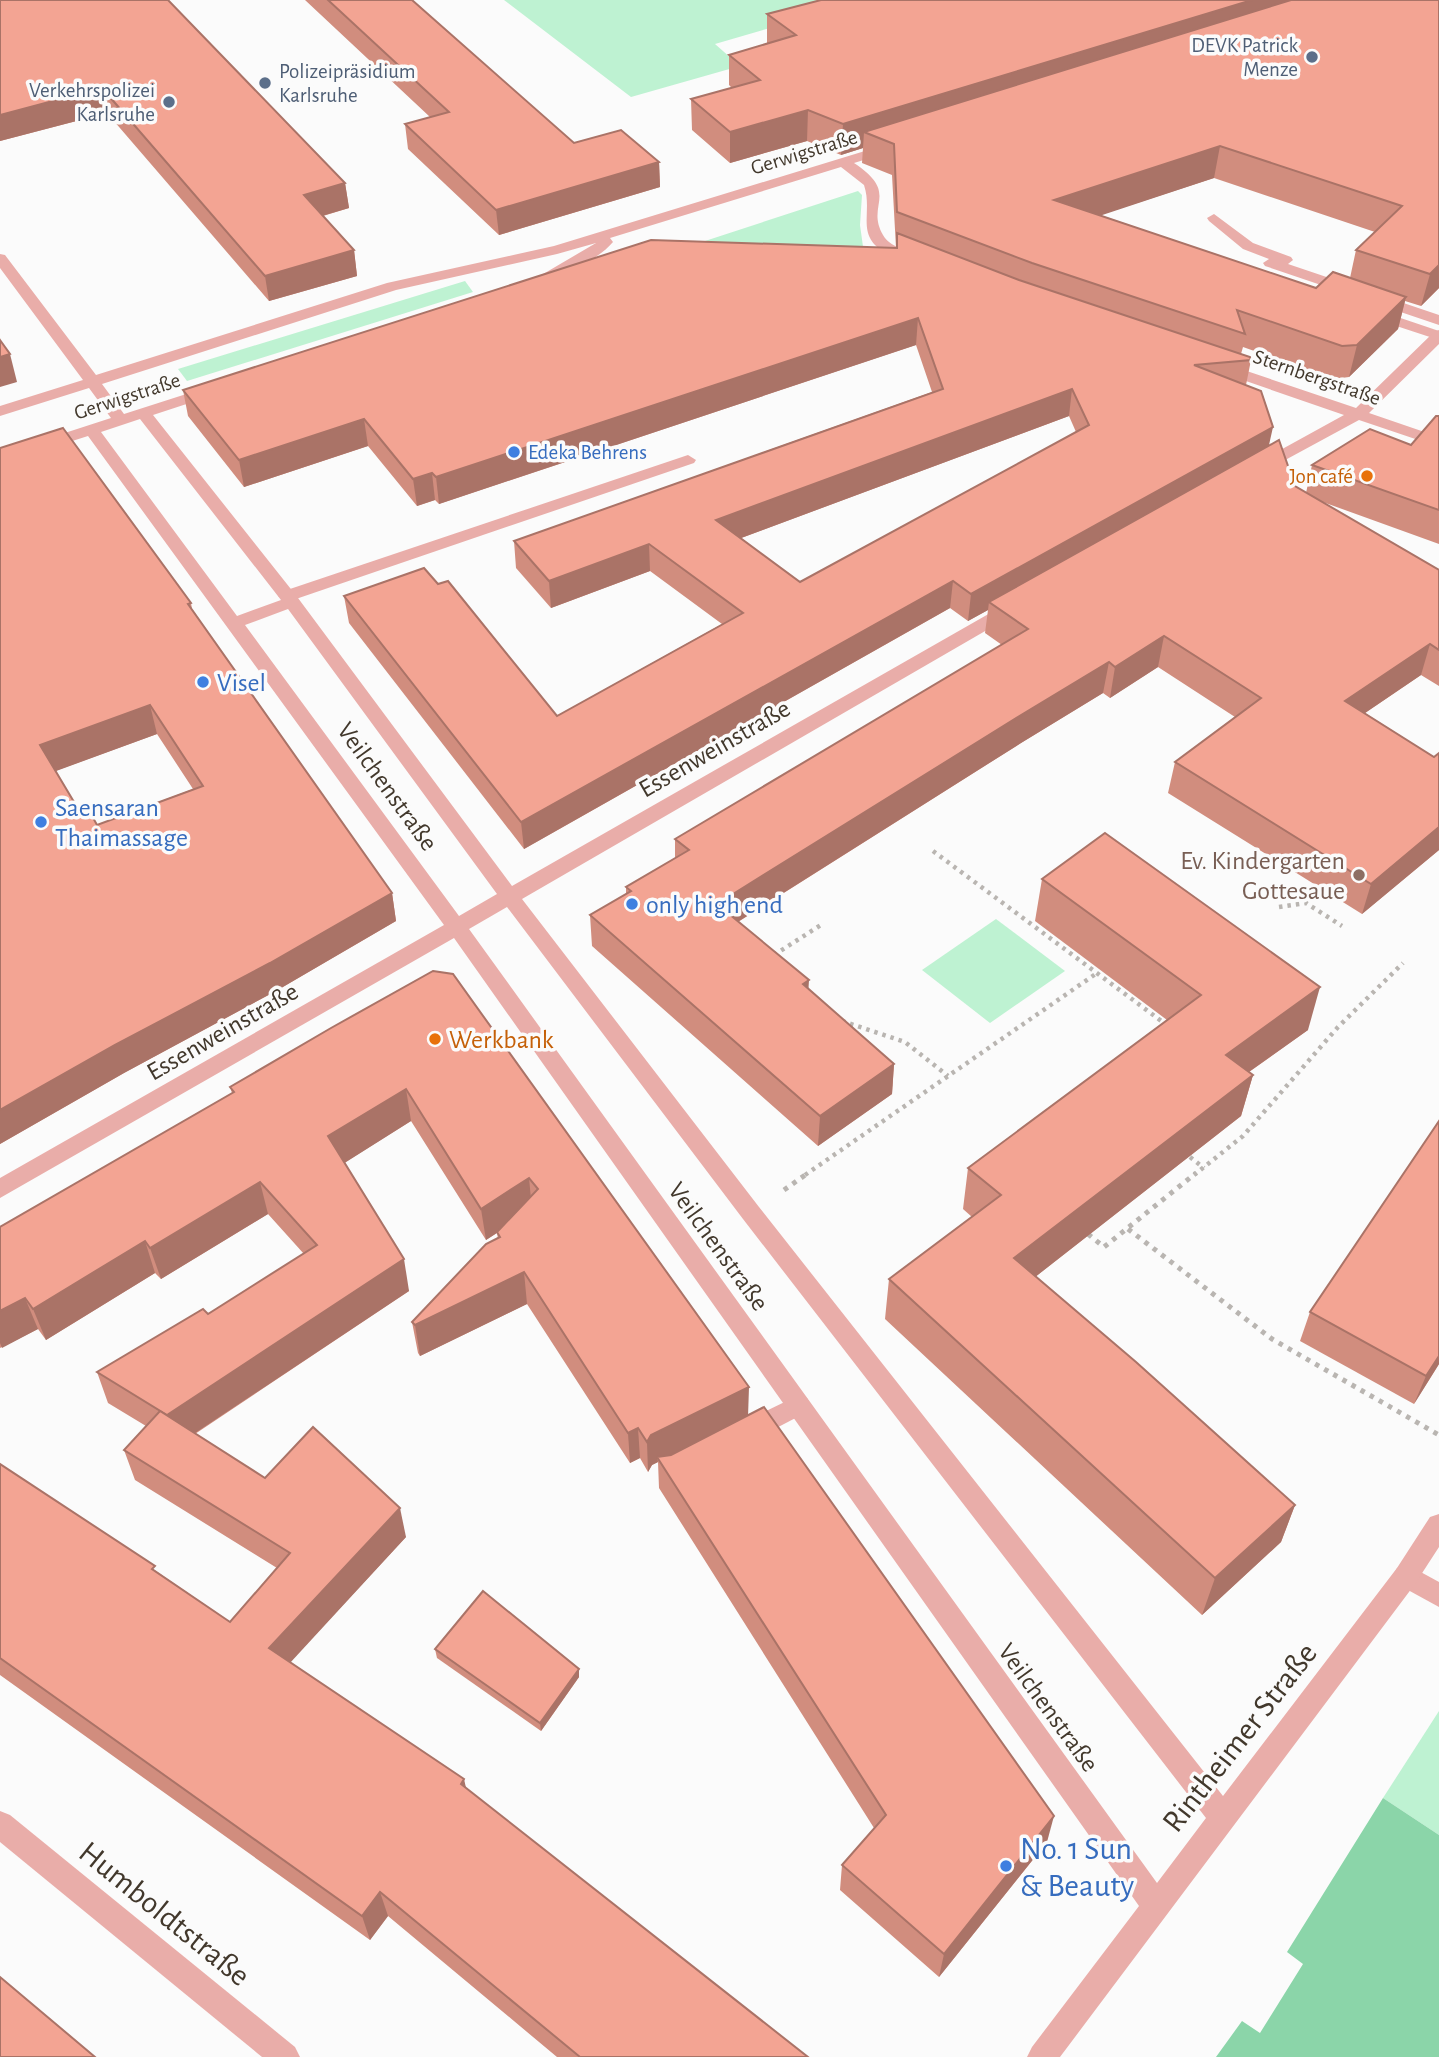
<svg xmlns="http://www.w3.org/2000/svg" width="1439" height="2057" viewBox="0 0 1439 2057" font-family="'Alegreya Sans',sans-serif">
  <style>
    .green { fill: #bef2d2 }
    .forest { fill: #8bd5a9 }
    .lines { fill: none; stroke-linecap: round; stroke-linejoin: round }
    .path-far1 { stroke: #b9b5b1; stroke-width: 4.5; stroke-dasharray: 3.5 5; stroke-linecap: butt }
    .path { stroke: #b9b5b1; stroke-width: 5; stroke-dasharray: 4.5 6; stroke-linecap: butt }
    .lane { fill: #e9ada9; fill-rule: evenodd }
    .street { fill: #e9ada9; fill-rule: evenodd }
    .wall { fill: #d18d7e; fill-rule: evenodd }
    .shaded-wall { fill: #aa7367 }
    .building { fill: #f3a493; stroke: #aa7367; stroke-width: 2; fill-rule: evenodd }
    .service-dot { fill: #5c6f8a; stroke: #fbfbfb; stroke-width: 2.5 }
    .shop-dot { fill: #3f7fe0; stroke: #fbfbfb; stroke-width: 2.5 }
    .food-dot { fill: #e8710a; stroke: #fbfbfb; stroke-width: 2.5 }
    .education-dot { fill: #8d6e63; stroke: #fbfbfb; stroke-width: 2.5 }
    .labels { text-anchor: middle; stroke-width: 7; stroke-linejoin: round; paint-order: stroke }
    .far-service-label { font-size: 21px; fill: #4e5e75; stroke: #fbfbfb; text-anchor: end }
    .far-street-label { font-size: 21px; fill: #42382c; stroke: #fbfbfb }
    .far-shop-label { font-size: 21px; fill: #366cbe; stroke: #fbfbfb; text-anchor: start }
    .far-food-label { font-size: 21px; fill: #c56008; stroke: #fbfbfb; text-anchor: end }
    .shop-label { font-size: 26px; fill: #366cbe; stroke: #fbfbfb; text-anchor: start }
    .street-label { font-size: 26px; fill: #42382c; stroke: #fbfbfb }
    .education-label { font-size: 26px; fill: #785e54; stroke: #fbfbfb; text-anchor: end }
    .food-label { font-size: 26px; fill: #c56008; stroke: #fbfbfb; text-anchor: start }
    .near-street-label { font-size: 32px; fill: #42382c; stroke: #fbfbfb }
    .near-shop-label { font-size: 32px; fill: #366cbe; stroke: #fbfbfb; text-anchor: start }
  </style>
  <rect width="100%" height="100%" fill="#fbfbfb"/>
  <g class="green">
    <polygon points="504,0 866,0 715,44 740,66 631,97"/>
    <polygon points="858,191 862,195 860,225 865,261 708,255 705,241"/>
    <polygon points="465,281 473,292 187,381 178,369"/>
    <polygon points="996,919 1065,971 990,1023 922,970"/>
    <polygon points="1439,1711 1439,1835 1383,1798"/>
  </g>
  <polygon class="forest" points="1383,1798 1439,1835 1439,2057 1216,2057 1242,2021 1260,2033 1303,1964 1287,1952"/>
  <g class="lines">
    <g class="path-far1">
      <polyline points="933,851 1168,1026"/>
      <polyline points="1279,907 1306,903 1342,926"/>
      <polyline points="774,955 824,923"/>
      <polyline points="842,1021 905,1042 948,1076"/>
      <polyline points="1190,1157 1204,1168"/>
      <polyline points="805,1175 1097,973"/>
      <polyline points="1194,1175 1243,1136 1338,1027 1403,963"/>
    </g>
    <g class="path">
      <polyline points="784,1190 808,1173"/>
      <polyline points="1128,1229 1272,1339 1439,1435"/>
      <polyline points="1088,1234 1104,1247 1196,1173"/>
    </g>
    <g class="lane">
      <polygon points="1214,214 1253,243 1291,257 1293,260 1288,264 1439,315 1439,325 1265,266 1263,263 1269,259 1243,249 1209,221 1207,218"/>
      <polygon points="1374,309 1439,331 1439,340 1369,317 1366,314 1369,311"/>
      <polygon points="688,455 696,460 694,463 293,600 287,602 278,596 281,592"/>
      <polygon points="799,1395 807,1398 811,1405 807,1412 757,1438 748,1442 739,1438 736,1431 739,1424"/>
      <polygon points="1406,1564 1439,1582 1439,1607 1397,1584 1393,1576 1397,1568"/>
    </g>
    <g class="street">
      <path d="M891,143L898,147L896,150L854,163C901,194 865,204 883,235C891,249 910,249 920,259L918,262C909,264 901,260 892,256C852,238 874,215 864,185L841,167L610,238L613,242C597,261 568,271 545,283L540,284L533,280L596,243L557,254L396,290L102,384L124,414L205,388H217L219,391L217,394L153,415L298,598L512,886L1006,604L1012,602L1021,608L1018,612L522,899L759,1207L1223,1796L1397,1568L1430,1517L1439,1514V1547L1415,1584L1060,2057H1027L1032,2047L1139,1906L454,938L0,1198V1178L444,925L88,436L0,464V454L111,418L89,388L0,416V406L83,380L0,268V254L5,255L96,375L387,283L554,246ZM140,419L281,600L237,616L101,432ZM288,609L497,894L459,916L245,625ZM507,907L743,1219L1206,1818L1157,1883L469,929Z"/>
      <polygon points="1439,330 1439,344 1369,413 1439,437 1439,447 1359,420 1265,471 1253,471 1251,468 1253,465 1344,415 1214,370 1212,367 1214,364 1226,364 1356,408 1434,332"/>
      <polygon points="0,1811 10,1815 295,2047 300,2057 262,2057 0,1842"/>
    </g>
  </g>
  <g class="wall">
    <polygon points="0,0 345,183 349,208 323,216 354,250 357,276 269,301 107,113 0,141"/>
    <polygon points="305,0 412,0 574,143 659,162 660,187 499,235 408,149 405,124 430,117"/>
    <path d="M1439,0V288L1421,306L1405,301L1398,329L1349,377L1334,379L1243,347L1241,354L1251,360L1246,385L1269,446L1295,486L1306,493L1312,465L1411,445L1439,416V544L1320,501L1439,570V686L1421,675L1365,713L1434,757L1439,753V850L1362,914L1168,793L1175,762L1235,717L1158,667L1110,698L1103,693L1021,743L738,922L808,989L894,1064L892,1094L818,1146L592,946L590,915L626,894V887L675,858V839L1002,645L985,633L988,610L968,621L950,608L524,849L349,623L344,596L438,584L557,716L722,624L650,571L551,608L516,568L514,541L932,392L916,345L439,504L435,500L417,506L368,446L244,487L188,416L183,390L896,248L892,175L862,163L863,148L841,155L807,141L730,163L692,130L691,99L732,88L729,85V55L767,44V14ZM1214,178L1375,232L1356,250L1350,278L1316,288L1100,215ZM1069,416L1076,432L800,582L741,538Z"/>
    <path d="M0,448L191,603L192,609L392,893L396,921L276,991L124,1073L0,1144ZM157,734L193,789L97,825L83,817L55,771Z"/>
    <polygon points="1042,879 1308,1030 1249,1072 1253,1075 1241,1116 1035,1277 1295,1505 1281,1542 1202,1615 885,1319 889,1279 972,1217 963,1209 968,1168 1167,1020 1035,921"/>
    <polygon points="433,971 748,1415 1047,1842 939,1977 840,1890 842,1865 874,1828 659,1488 658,1462 652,1465 648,1472 640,1458 630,1463 527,1304 420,1356 418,1353 412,1322 498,1239 497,1233 486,1240 411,1121 344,1163 409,1291 195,1434 265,1478 406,1537 290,1662 466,1789 808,2057 557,2057 388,1916 370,1940 0,1675 0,1464 230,1622 277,1568 135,1480 124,1450 146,1426 108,1403 97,1372 208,1314 304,1254 268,1214 161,1279 155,1273 46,1340 38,1329 0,1348 0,1227 232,1093 230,1087"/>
    <polygon points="1439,1121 1439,1364 1414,1404 1300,1341 1310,1312"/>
    <polygon points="435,1649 579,1677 541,1731 437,1658"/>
  </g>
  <g class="shaded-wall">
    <polygon points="1252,0 1345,0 864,132 863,148 841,155 843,124"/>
    <polygon points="102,88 107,113 0,141 0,115"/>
    <polygon points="808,110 807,141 730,163 730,132"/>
    <polygon points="1220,146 1214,178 1051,232 1054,200"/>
    <polygon points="659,162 660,187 499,235 496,210"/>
    <polygon points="345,183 349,208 308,220 304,195"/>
    <polygon points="354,250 357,276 269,301 265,276"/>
    <polygon points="1439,265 1439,288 1421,306 1430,274"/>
    <polygon points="1406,297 1398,329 1349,377 1357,345"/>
    <polygon points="918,318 916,345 439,504 436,477"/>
    <polygon points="10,354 17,382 0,387 0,357"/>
    <polygon points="1072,389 1069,416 717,547 716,520"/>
    <polygon points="364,419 368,446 244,487 239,460"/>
    <polygon points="1273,427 1267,454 989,602 988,610 968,621 971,594"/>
    <polygon points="432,473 435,500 417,506 413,479"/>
    <polygon points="649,544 650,571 551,608 549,581"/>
    <polygon points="953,581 950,608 524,849 521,822"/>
    <polygon points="1164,636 1158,667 1110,698 1115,667"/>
    <polygon points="1430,644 1421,675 1337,732 1345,701"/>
    <polygon points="1109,662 1103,693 1021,743 717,935 717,904 1026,712"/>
    <polygon points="150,705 157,734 48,774 40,745"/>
    <polygon points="1439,827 1439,850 1362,914 1371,884"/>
    <polygon points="392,893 396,921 276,991 124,1073 0,1144 0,1110 115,1045"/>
    <polygon points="809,980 807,1011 803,984"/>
    <polygon points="1320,987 1308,1030 1215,1096 1226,1055"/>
    <polygon points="894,1064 892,1094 818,1146 820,1116"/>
    <polygon points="1253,1075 1241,1116 1007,1299 1014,1258"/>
    <polygon points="406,1089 411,1121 335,1169 328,1136"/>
    <polygon points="529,1178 532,1210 486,1240 481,1209"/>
    <polygon points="260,1182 268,1214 161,1279 150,1248"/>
    <polygon points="145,1241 155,1273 46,1340 33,1309"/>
    <polygon points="404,1259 409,1291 177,1445 167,1415"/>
    <polygon points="524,1272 527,1304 420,1356 415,1325"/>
    <polygon points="25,1298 38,1329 2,1348 0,1343 0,1311"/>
    <polygon points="1439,1356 1439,1364 1414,1404 1426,1376"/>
    <polygon points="749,1387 748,1417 660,1461 657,1457 658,1462 652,1465 648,1472 647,1442 651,1435"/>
    <polygon points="638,1428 640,1458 630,1463 628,1433"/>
    <polygon points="1295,1505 1281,1542 1202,1615 1215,1578"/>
    <polygon points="400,1508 406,1537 278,1676 269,1648"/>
    <polygon points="579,1669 579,1677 541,1731 540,1723"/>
    <polygon points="464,1779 470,1805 461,1784"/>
    <polygon points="1054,1816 1047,1842 939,1977 944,1954"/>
    <polygon points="380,1892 388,1916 370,1940 362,1916"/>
  </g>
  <g class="building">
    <polygon points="0,0 168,0 345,183 304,195 354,250 265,276 102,88 0,115"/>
    <polygon points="328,0 412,0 574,143 621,130 659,162 496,210 405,124 449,112"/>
    <polygon points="821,0 1252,0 843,124 808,110 730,132 691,99 760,80 729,55 796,35 767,14"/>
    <polygon points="1291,0 1439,0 1439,265 1430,274 1356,250 1402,206 1220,146 1054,200 1316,288 1333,272 1406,297 1357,345 1342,346 1237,310 1245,334 1032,263 897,212 894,144 864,132"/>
    <path d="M897,233L1019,280L1250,357L1251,360L1194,365L1261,391L1273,427L971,594L953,581L521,822L344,596L424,568L438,584L448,581L557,716L743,613L649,544L549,581L514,541L943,389L918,318L436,477L432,473L413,479L364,419L239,460L183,390L651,240L897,248ZM1072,389L1089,425L800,582L716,520Z"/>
    <polygon points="0,340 10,354 0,357"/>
    <polygon points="1436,416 1439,416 1439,510 1312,465 1370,429 1411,445"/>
    <path d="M63,428L191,603L188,604L392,893L270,963L115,1045L0,1110V448ZM150,705L203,786L97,825L91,814L83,817L40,745Z"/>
    <polygon points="1279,440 1295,486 1439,570 1439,650 1430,644 1345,701 1434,757 1439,753 1439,827 1371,884 1175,762 1261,698 1164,636 1115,667 1109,662 1026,712 717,904 809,980 803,984 894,1064 820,1116 590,915 631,891 626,887 689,850 675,839 1028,629 989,602"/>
    <polygon points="1105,833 1320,987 1226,1055 1253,1075 1014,1258 1136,1362 1295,1505 1215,1578 889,1279 1001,1195 968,1168 1201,995 1042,879"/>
    <polygon points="433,971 453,974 749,1387 651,1435 647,1442 638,1428 628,1433 524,1272 415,1325 412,1322 486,1244 500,1237 497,1232 538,1189 529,1178 481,1209 406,1089 328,1136 404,1259 167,1415 97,1372 203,1309 208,1314 317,1245 260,1182 150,1248 145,1241 33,1309 25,1298 0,1311 0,1227 234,1092 230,1087 331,1028"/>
    <polygon points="1439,1121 1439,1356 1426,1376 1310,1312"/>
    <polygon points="764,1407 1054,1816 944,1954 842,1865 886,1815 657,1457 671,1455"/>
    <polygon points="160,1411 265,1478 313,1427 400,1508 269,1648 464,1779 461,1784 808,2057 580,2057 380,1892 362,1916 0,1658 0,1464 155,1566 152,1569 230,1622 290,1553 124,1450"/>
    <polygon points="483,1591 579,1669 540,1723 435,1649"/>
    <polygon points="0,1977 95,2057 0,2057"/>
  </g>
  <g class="service-dot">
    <circle cx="1312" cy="57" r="7"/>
    <circle cx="265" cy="83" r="7"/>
    <circle cx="169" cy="102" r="7"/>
  </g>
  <g class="shop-dot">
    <circle cx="514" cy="452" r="7"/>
    <circle cx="203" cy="682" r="7"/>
    <circle cx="41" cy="822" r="7"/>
    <circle cx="632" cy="904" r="7"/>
    <circle cx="1006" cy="1866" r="7"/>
  </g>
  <g class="food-dot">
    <circle cx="1367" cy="476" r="7"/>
    <circle cx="435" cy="1039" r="7"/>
  </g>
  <circle class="education-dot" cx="1359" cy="875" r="7"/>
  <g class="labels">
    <g class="far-service-label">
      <text x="1298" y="52">DEVK Patrick<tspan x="1298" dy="24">Menze</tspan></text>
      <text x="279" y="78" text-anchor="start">Polizeipräsidium<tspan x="279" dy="24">Karlsruhe</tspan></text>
      <text x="155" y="97">Verkehrspolizei<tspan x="155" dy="24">Karlsruhe</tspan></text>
    </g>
    <g class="far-street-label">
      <text transform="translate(804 152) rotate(-17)" y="7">Gerwigstraße</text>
      <text transform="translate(1317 377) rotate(19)" y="7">Sternbergstraße</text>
      <text transform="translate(127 396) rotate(-18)" y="7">Gerwigstraße</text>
    </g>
    <g class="far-shop-label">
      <text x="528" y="459">Edeka Behrens</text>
    </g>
    <g class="far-food-label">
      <text x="1353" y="483">Jon café</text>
    </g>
    <g class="shop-label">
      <text x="217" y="691">Visel</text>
      <text x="55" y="816">Saensaran<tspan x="55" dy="30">Thaimassage</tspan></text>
      <text x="646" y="913">only high end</text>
    </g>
    <g class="street-label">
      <text transform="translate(714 748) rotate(-30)" y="9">Essenweinstraße</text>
      <text transform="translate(388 786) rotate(54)" y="9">Veilchenstraße</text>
      <text transform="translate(222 1031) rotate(-30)" y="9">Essenweinstraße</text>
      <text transform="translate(719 1246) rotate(54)" y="9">Veilchenstraße</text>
      <text transform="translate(1049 1707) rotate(54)" y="9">Veilchenstraße</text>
    </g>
    <g class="education-label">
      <text x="1345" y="869">Ev. Kindergarten<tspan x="1345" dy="30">Gottesaue</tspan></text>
    </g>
    <g class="food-label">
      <text x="449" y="1048">Werkbank</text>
    </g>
    <g class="near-street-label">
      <text transform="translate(1239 1737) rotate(-52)" y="11">Rintheimer Straße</text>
      <text transform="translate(165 1913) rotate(39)" y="11">Humboldtstraße</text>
    </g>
    <g class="near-shop-label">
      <text x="1020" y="1859">No. 1 Sun<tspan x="1020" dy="37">&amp; Beauty</tspan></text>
    </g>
  </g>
</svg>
